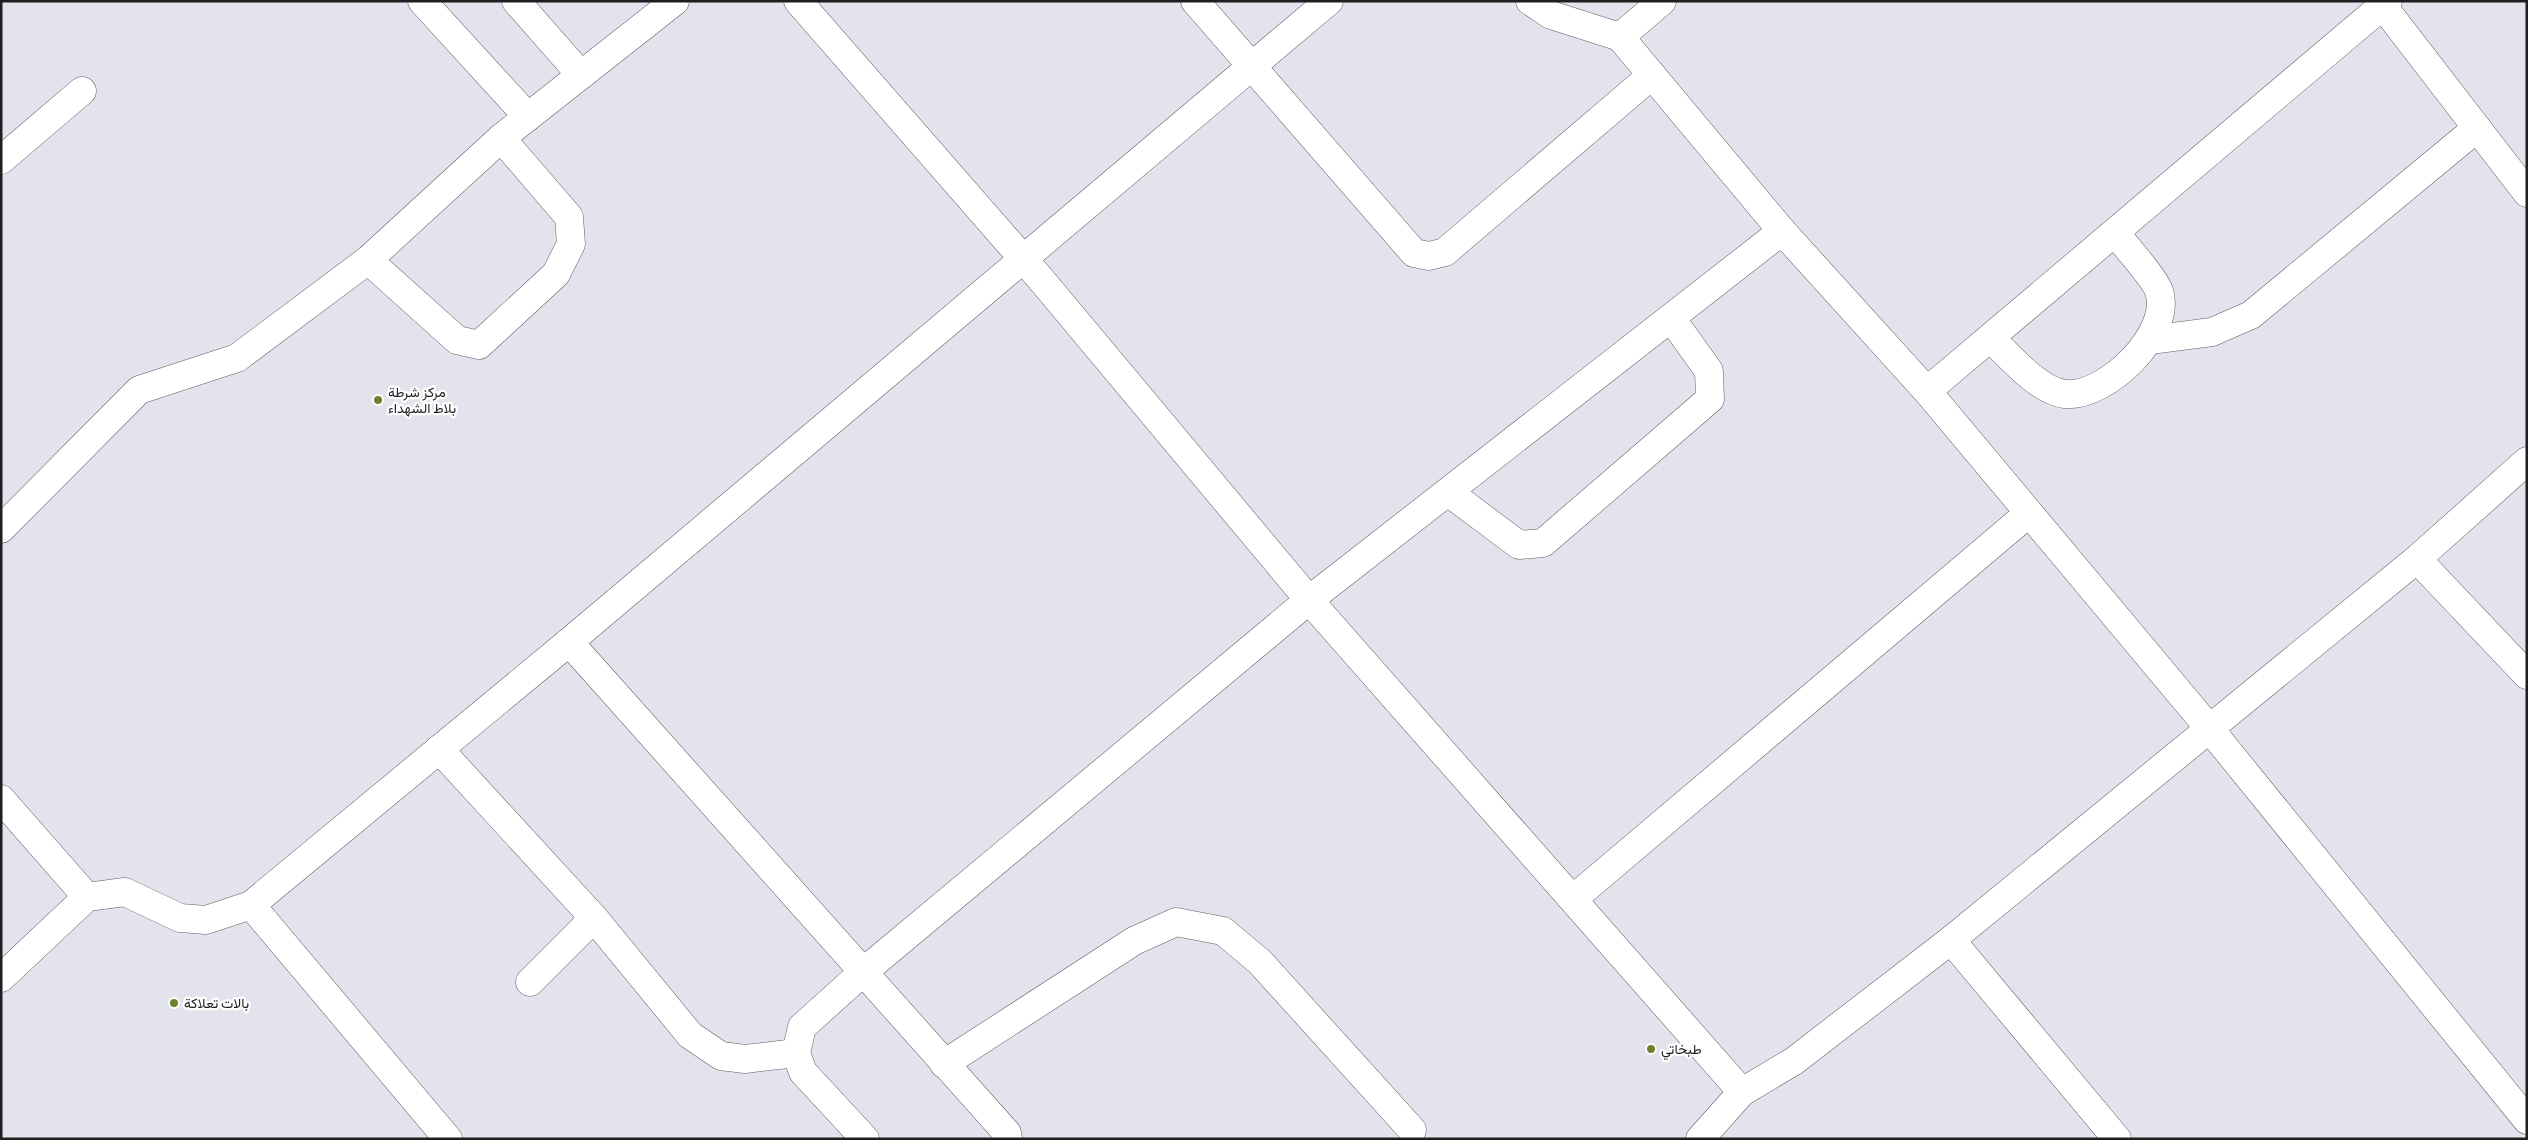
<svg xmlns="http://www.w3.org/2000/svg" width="2528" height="1140" viewBox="0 0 2528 1140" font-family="Barlow,Vazirmatn,sans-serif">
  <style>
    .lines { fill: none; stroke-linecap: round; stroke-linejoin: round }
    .minor-casing { stroke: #5e5e66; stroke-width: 29 }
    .minor { stroke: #fff; stroke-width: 28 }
    .poi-dot { fill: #6e8131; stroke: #fff; stroke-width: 2 }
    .labels { text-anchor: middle; stroke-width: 4.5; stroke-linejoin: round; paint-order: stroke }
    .poi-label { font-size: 14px; fill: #1e1e21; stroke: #fff; text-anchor: start }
  </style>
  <rect width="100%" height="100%" fill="#e2e3ec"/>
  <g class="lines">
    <g class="minor-casing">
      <g id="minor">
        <polyline points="422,1 528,117"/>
        <polyline points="516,1 581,75"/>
        <polyline points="798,1 1039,277 1309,600 1742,1092"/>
        <polyline points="1195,1 1414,253 1429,256 1445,252 1652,75"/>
        <polyline points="1530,1 1551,15 1620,37 1782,231 1927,391 2209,728 2527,1120"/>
        <polyline points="2379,1 2527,193"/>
        <polyline points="1620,37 1662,1"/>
        <polyline points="1,160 82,91"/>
        <polyline points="368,260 457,340 479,345 556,274 571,244 569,217 501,138"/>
        <path d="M1990,338C2009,355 2038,391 2065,394C2106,398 2173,333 2159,291C2155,279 2124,244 2115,233"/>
        <polyline points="2150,340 2212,332 2251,315 2477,128"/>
        <polyline points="1927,391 2388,1"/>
        <polyline points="1448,492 1519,545 1543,543 1710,399 1709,371 1671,318"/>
        <polyline points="1,529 139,390 237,358 368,260 501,138 675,1"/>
        <polyline points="2417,559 2527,675"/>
        <polyline points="569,642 1007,1133 1008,1139"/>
        <polyline points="439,749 594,918 690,1035 721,1056 745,1059 796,1053"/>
        <polyline points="1,799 87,897"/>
        <polyline points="1573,899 2029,513"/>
        <polyline points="251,905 448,1139"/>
        <polyline points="1951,940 2117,1139"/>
        <polyline points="1,978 87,897 125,892 180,918 206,920 251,905 569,642 1329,1"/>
        <polyline points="530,982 594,918"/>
        <polyline points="944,1064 1134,941 1176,922 1223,931 1260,962 1412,1130"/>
        <polyline points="865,1139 803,1072 796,1053 802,1027 862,973 1309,600 1782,231"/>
        <polyline points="1700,1139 1742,1092 1794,1061 1951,940 2417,559 2527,461"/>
      </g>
    </g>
    <use href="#minor" class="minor"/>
  </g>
  <g class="poi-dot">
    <circle cx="378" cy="400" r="5"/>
    <circle cx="174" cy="1003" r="5"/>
    <circle cx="1651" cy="1049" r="5"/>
  </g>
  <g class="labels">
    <g class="poi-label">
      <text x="388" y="397">مركز شرطة<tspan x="388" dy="16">بلاط الشهداء</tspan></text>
      <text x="184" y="1008">بالات تعلاكة</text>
      <text x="1661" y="1054">طبخاتي</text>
    </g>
  </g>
  <rect width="2528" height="1140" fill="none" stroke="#1e1e21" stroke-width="5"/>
</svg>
